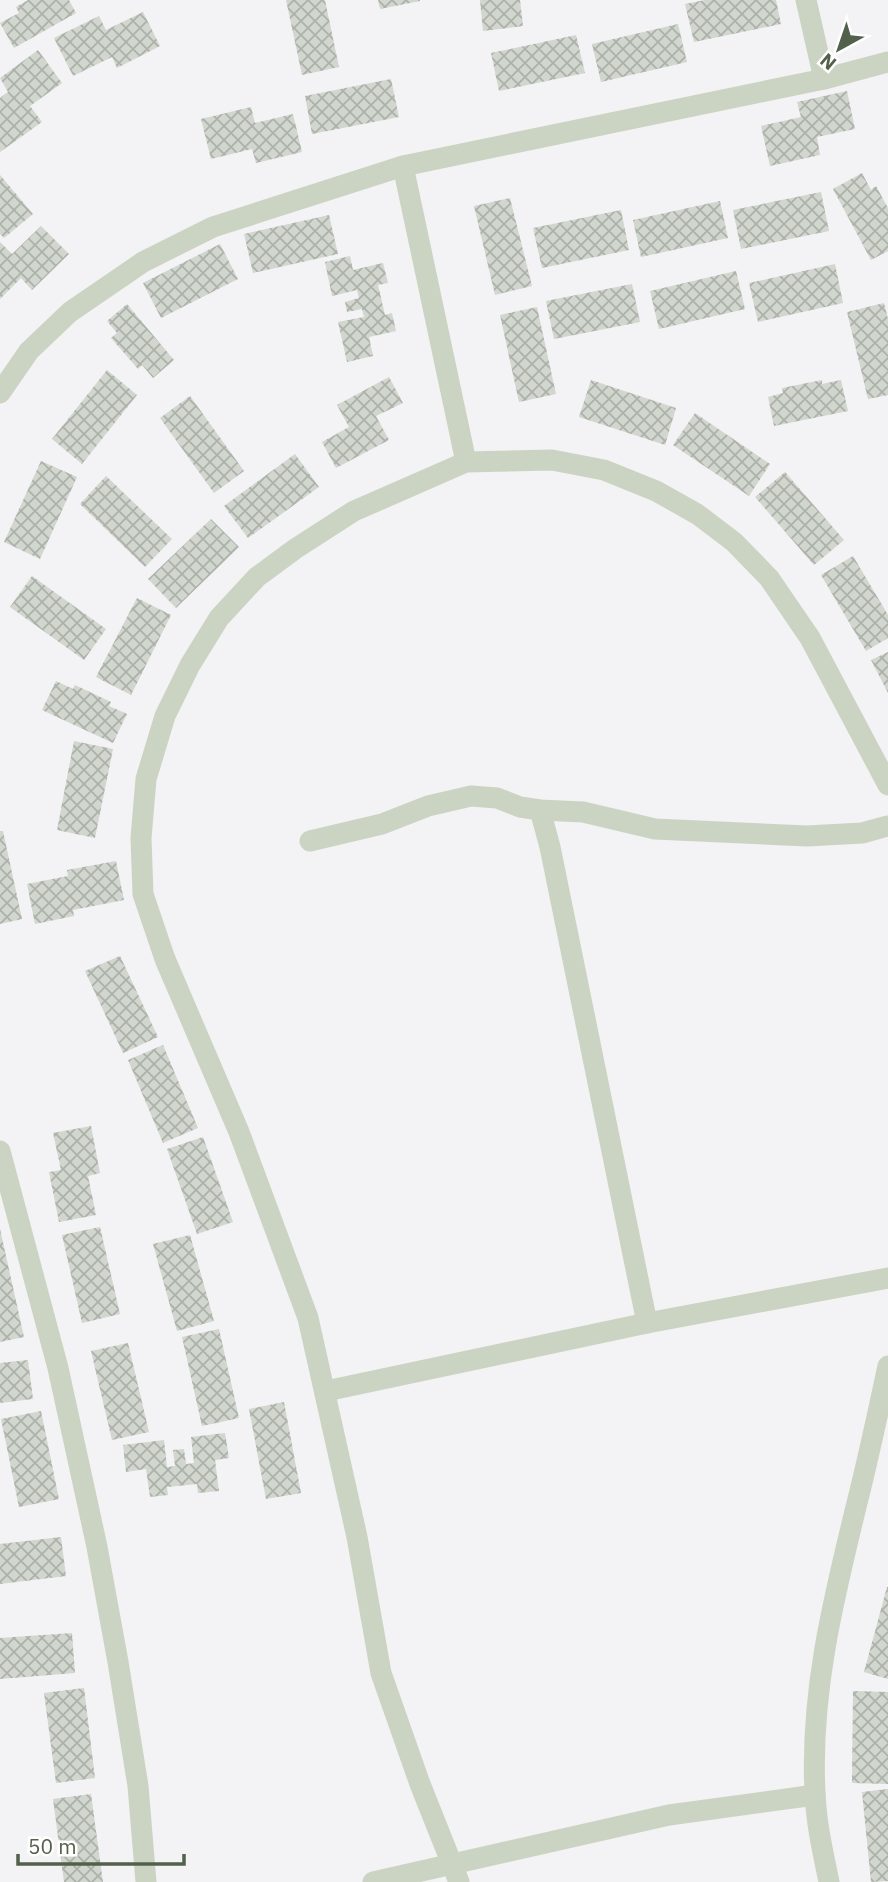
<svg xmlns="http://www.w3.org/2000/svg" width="888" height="1882" viewBox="0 0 888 1882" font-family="'IBM Plex Sans',sans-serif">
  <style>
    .building { fill: url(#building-cross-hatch) }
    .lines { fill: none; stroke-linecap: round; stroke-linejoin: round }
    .minor { stroke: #cbd4c3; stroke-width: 21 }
  </style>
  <defs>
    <pattern id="building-cross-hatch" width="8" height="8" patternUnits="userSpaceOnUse" patternTransform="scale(1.75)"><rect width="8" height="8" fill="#d1d6cf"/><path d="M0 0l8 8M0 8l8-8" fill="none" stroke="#acb1aa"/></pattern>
  </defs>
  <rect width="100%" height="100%" fill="#f3f2f4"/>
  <g class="building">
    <polygon points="28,0 69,0 76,13 14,48 0,23 19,13 16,7"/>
    <polygon points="286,0 325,0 339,67 302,75"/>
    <polygon points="378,0 420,0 420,1 380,9"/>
    <polygon points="480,0 520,0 523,26 483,31"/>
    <polygon points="705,0 776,0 781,24 694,42 685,4"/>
    <polygon points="143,12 160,46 117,68 112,57 73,76 54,38 99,16 106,30"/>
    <polygon points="678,24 687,62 601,82 592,44"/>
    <polygon points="576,35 585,73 499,91 491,53"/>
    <polygon points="38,50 62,83 30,106 42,122 0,152 0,98 8,92 0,78"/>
    <polygon points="391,79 399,117 312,134 305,96"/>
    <polygon points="847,91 855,129 817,137 820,155 770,166 761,126 801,117 797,102"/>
    <polygon points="251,107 255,123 293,114 302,152 256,163 252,149 211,159 201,119"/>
    <polygon points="862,173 871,190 876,186 888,208 888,251 871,260 833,189"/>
    <polygon points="0,175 33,214 4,238 0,234"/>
    <polygon points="821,192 829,231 741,249 733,210"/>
    <polygon points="510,198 532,286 495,295 474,206"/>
    <polygon points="720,201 728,238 641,257 633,220"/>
    <polygon points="621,210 629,250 542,268 533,228"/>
    <polygon points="329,215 338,254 253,273 244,234"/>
    <polygon points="41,226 69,254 32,290 21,278 0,299 0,242 12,254"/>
    <polygon points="220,244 238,279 161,318 143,283"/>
    <polygon points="350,256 353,270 383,263 388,283 378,285 385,315 392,313 396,331 369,337 373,356 347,362 338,322 364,317 362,309 347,312 345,302 359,298 357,290 332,296 325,262"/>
    <polygon points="835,264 843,303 758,322 749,283"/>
    <polygon points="736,271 745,309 659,329 650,291"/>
    <polygon points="632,284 640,322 554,339 546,301"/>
    <polygon points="884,303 888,319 888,395 868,399 847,312"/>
    <polygon points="127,304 174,360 153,378 142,365 138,369 111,338 117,333 107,321"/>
    <polygon points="537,307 556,394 519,402 500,315"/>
    <polygon points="107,370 137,395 82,464 52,439"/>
    <polygon points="389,377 403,403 376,416 389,440 336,468 322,442 349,427 337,405"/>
    <polygon points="591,380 676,408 665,445 579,417"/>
    <polygon points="822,380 822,384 841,380 848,411 774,426 768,397 783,393 782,388"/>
    <polygon points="190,396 244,471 214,493 160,418"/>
    <polygon points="695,413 770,464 749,496 673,445"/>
    <polygon points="295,454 319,487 248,538 224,506"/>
    <polygon points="41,461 77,477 40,559 4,542"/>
    <polygon points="785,472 844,540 814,565 755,497"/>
    <polygon points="106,476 172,539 145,567 80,504"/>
    <polygon points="211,519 239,547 176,608 148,579"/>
    <polygon points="853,556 888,615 888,638 866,651 821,575"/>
    <polygon points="32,576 106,629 84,660 10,607"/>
    <polygon points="137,598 171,615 131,695 96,677"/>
    <polygon points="888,652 888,693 871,660"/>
    <polygon points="56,681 73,689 75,685 111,702 109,706 127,714 113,743 42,710"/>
    <polygon points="74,741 113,749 95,838 57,830"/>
    <polygon points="0,831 3,831 22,919 0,924"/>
    <polygon points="116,861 124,900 73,910 74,916 35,924 27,884 68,876 67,870"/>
    <polygon points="120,956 158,1037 123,1053 85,971"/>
    <polygon points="163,1045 198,1128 163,1143 128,1060"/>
    <polygon points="91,1126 100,1173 88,1176 96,1215 59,1222 49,1172 61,1170 53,1133"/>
    <polygon points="203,1137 233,1222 197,1234 167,1149"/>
    <polygon points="100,1227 120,1314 82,1323 62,1235"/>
    <polygon points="0,1229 24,1337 0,1342"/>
    <polygon points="190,1235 214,1321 177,1331 153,1244"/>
    <polygon points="219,1329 239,1418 202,1426 182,1337"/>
    <polygon points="128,1343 149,1432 112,1440 91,1351"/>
    <polygon points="28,1360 33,1399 0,1403 0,1363"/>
    <polygon points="284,1402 301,1493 266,1499 249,1409"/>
    <polygon points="41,1411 59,1499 19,1507 1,1419"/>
    <polygon points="225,1433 229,1458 215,1460 219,1491 198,1493 197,1484 167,1487 168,1495 150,1497 146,1469 126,1472 123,1445 164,1440 167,1467 175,1466 173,1450 184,1449 186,1464 194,1463 191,1437"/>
    <polygon points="61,1537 66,1576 0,1584 0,1544"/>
    <polygon points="887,1587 888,1587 888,1679 864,1672"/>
    <polygon points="72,1633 75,1673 0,1679 0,1638"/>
    <polygon points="84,1688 95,1778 56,1783 44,1693"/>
    <polygon points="853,1691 888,1692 888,1784 852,1783"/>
    <polygon points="888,1789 888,1881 871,1882 862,1792"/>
    <polygon points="91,1794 103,1882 64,1882 53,1799"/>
  </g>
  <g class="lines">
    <g class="minor">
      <polyline points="806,0 824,79"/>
      <polyline points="403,166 466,462"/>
      <polyline points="0,393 29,351 70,312 143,262 213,227 403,166 824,79 888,62"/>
      <polyline points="540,810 550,847 647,1323"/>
      <polyline points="310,841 382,824 428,806 471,796 497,798 520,807 540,810 583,812 655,829 807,836 862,833 888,826"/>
      <polyline points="0,1151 58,1368 97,1547 118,1662 138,1786 146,1882"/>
      <polyline points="326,1391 647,1323 888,1278"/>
      <polyline points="373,1882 669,1815 815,1795"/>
      <polyline points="459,1882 420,1784 381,1673 357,1537 308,1318 239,1132 165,959 143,894 141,838 146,779 165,716 190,665 219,618 257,577 295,549 354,511 466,462 552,460 604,470 656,491 697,514 734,542 769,578 810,638 888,785"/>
      <path d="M829,1882C823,1852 816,1823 815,1792C810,1694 833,1601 856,1507C868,1460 878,1413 888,1366"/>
    </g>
  </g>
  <g transform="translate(839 49) rotate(220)" stroke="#ffffff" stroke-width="5" paint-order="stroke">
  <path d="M0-5L12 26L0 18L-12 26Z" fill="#53604a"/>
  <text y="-10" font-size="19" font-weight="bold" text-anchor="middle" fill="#53604a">N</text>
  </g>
  <path d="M18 1854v10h166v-10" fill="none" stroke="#53604a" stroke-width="3.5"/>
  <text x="28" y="1854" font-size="21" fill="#53604a" stroke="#ffffff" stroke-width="5" paint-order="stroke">50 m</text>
</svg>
